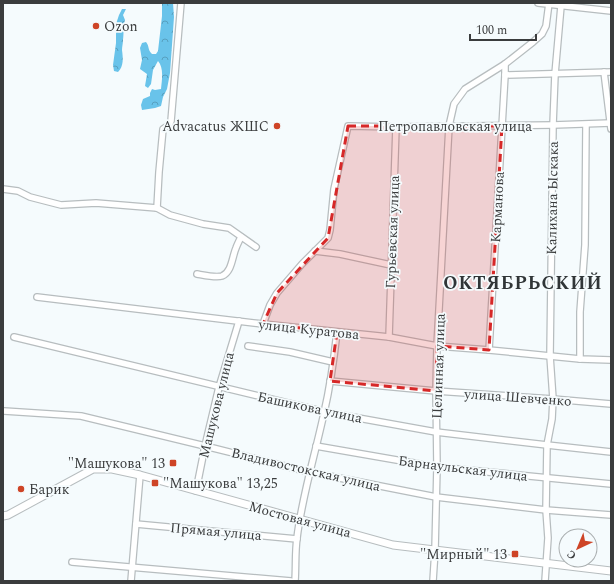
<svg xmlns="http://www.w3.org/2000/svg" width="614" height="584" viewBox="0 0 614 584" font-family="Spectral,serif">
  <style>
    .forest { fill: url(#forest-crowns) }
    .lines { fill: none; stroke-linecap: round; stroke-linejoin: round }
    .street-casing { stroke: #b7bdbf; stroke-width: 8 }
    .secondary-casing { stroke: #b7bdbf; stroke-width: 9 }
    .street { stroke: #fff; stroke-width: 5.5 }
    .secondary { stroke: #fff; stroke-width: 7 }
    .marked { fill: #d62828; fill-opacity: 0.2; stroke: #d62828; stroke-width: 3; stroke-dasharray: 8 5; stroke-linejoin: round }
    .poi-dot { fill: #ce4426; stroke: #f5fbfd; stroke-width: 1.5 }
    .labels { text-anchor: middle; stroke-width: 3.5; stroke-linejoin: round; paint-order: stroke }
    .poi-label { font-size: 14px; fill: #3a3c3d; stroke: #f5fbfd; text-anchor: start }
    .street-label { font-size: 14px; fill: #3a3c3d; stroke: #f5fbfd }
    .district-label { font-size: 18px; font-weight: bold; letter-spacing: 1px; fill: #303537; stroke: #f5fbfd }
  </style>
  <defs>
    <pattern id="forest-crowns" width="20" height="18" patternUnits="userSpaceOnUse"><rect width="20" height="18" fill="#69c3ea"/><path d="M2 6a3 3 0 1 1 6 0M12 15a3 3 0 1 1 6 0" fill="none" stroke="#57a0bf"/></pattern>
  </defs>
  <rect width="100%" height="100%" fill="#f5fbfd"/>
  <g class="forest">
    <path d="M162,3H173L174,17L170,73L167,89L163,97L161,106L155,108L142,110L141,105L143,99L150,96V93L152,89L155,90L161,89C162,80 164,68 158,61L153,70L151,84L148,88L145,86L147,74L140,69L142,60L140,48L142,43L146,42C150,47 147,49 152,54H156L158,51L162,16Z"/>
    <path d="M122,9H126L123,15L125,20C123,27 124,33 123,40C123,43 122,47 122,50C123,58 124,66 118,72L114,71L113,65L116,43V24L119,15Z"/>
  </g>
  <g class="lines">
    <g class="street-casing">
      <g id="street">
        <polyline points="538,3 611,11"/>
        <polyline points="604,72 611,129"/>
        <polyline points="505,75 611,72"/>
        <polyline points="3,189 18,191 30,197 61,205 96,203 157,208 170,215 203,224 229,228 256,247"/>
        <polyline points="157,208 159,172 163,129 169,125 171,121 181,3"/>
        <polyline points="315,251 340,254 391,265"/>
        <path d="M197,274C203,275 216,278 222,276C232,272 232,257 236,248C237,245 239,241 241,237"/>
        <polyline points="37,297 263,324 389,337 437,346 489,350 580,359 611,360"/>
        <polyline points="263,324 270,305 277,293 302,264 328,238 330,230 334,189 348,126 396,127 553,125 611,123"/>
        <polyline points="14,337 325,412 436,432 547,445 611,452"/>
        <polyline points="389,337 396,127"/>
        <polyline points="248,346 290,352 333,362"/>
        <polyline points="489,350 505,75 505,64"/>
        <polyline points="580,359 580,312 585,245 586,125"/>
        <polyline points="330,381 436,391 553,399 611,404"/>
        <polyline points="4,411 81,416 205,446 309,472 436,497 546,510 611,515"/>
        <polyline points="316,446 437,467 611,484"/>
        <polyline points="196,491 205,446 219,387 239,321"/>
        <polyline points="136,524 297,539"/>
        <polyline points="72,562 291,581"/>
        <polyline points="131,581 140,475"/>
        <path d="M295,581C296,567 295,552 297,538C302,496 315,455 324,413C330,387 334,359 337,332"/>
        <polyline points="433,581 435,550 437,467 436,391 437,346 449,126 454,104 465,89 505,64 533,42 542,34 546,26 549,3"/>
        <polyline points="545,581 548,538 546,510 547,445 552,419 553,399 550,356 553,125 555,74 561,6"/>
      </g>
    </g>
    <g class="secondary-casing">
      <polyline id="secondary" points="3,516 8,515 93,469 112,469 140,475 393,545 611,571"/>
    </g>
    <use href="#street" class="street"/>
    <use href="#secondary" class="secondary"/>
  </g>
  <path class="marked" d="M348,126H502L489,350L437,346L436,391L330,381L337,332L263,324L277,293L328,238Z"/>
  <g class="poi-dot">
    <circle cx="96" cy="26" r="4"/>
    <circle cx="277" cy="126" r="4"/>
    <rect x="169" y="459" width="8" height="8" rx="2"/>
    <rect x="151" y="479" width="8" height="8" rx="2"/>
    <circle cx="21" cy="489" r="4"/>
    <rect x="511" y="550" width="8" height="8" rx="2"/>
  </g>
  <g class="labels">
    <g class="poi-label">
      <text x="104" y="31">Ozon</text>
      <text x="269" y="131" text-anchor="end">Advacatus ЖШС</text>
      <text x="165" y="468" text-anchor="end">"Машукова" 13</text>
      <text x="163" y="488">"Машукова" 13,25</text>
      <text x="29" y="494">Барик</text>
      <text x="507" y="559" text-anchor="end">"Мирный" 13</text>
    </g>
    <g class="street-label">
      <text x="455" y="131">Петропавловская улица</text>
      <text transform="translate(552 198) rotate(-89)" y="5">Калихана Ыскака</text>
      <text transform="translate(497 207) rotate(-87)" y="5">Карманова</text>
      <text transform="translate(392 232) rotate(-88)" y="5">Гурьевская улица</text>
      <text transform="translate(309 329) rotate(6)" y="5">улица Куратова</text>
      <text transform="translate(438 366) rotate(-88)" y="5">Целинная улица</text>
      <text transform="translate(518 397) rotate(4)" y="5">улица Шевченко</text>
      <text transform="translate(216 405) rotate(-76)" y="5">Машукова улица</text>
      <text transform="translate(310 407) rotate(12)" y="5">Башикова улица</text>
      <text transform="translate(463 468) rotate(7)" y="5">Барнаульская улица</text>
      <text transform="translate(306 469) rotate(13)" y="5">Владивостокская улица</text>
      <text transform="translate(300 519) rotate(15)" y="5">Мостовая улица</text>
      <text transform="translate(216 531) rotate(5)" y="5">Прямая улица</text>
    </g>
    <g class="district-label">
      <text x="523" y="289">ОКТЯБРЬСКИЙ</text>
    </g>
  </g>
  <rect width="614" height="584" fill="none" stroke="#3a3c3d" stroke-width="8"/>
  <g transform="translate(578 548) rotate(224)"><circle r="19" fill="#f5fbfd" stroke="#aaafb0"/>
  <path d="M0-3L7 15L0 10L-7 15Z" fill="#ce4426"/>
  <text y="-6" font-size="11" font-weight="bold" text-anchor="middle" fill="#3a3c3d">С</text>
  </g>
  <path d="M470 34v6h66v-6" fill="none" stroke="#3a3c3d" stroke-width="2"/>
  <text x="476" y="34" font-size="12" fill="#3a3c3d" stroke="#f5fbfd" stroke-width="3" paint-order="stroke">100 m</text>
</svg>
